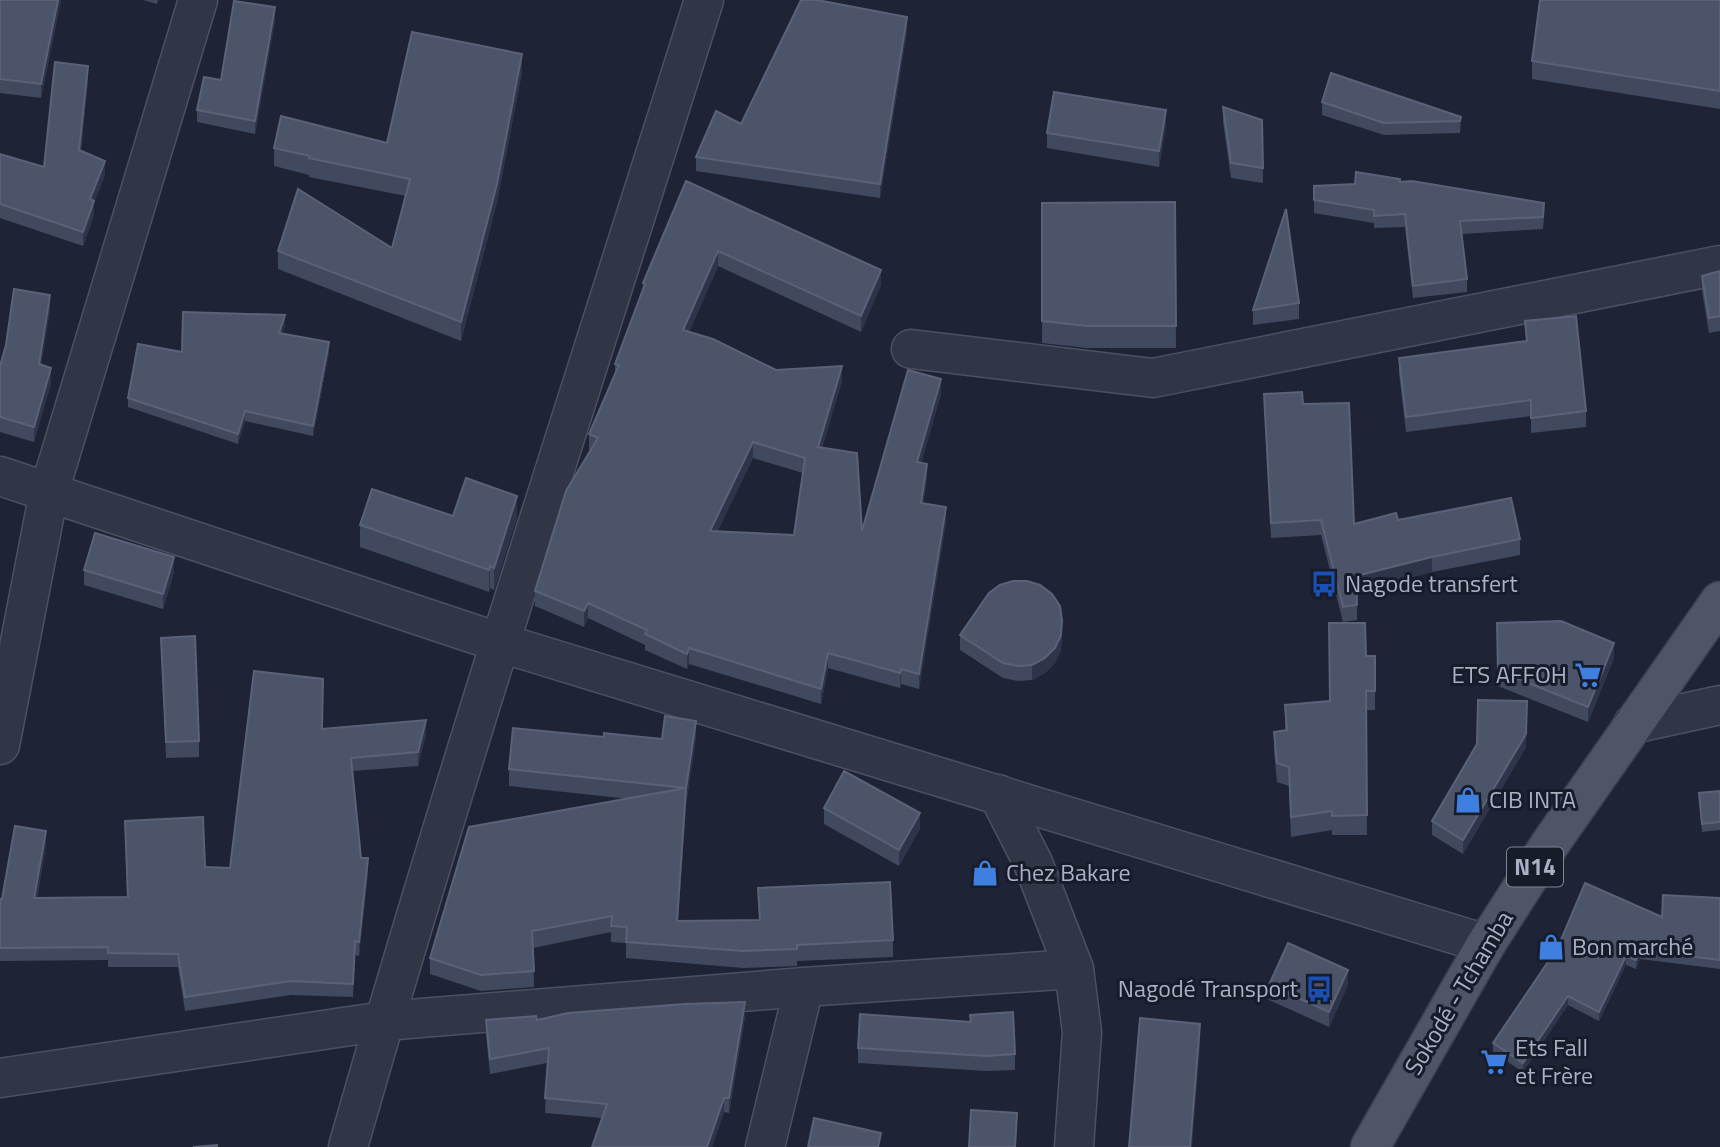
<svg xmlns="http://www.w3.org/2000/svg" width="1720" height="1147" viewBox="0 0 1720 1147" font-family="'Titillium Web',sans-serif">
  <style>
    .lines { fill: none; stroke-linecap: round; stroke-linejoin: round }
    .minor-casing { stroke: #4c5162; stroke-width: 41 }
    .major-casing { stroke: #3b4050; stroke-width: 41 }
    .minor { stroke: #313647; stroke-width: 38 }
    .major { stroke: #4f5567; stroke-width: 38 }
    .wall { fill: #41495f; fill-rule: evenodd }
    .shaded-wall { fill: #2e354a }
    .building { fill: #4c546a; stroke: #5b6278; stroke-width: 2; fill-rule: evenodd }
    .labels { text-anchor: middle; stroke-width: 6; stroke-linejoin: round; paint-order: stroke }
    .shield { fill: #171c2b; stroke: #7f8496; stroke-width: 2 }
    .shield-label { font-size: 23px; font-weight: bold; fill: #abb0c4 }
    .poi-label { font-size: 24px; fill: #abb0c4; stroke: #171c2b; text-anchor: start }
    .street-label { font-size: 24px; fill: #abb0c4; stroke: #171c2b }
  </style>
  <rect width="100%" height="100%" fill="#1e2436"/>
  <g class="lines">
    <g class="minor-casing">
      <g id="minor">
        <polyline points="911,349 1153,378 1720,265"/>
        <polyline points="0,476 501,643 1486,944"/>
        <polyline points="1633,724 1720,705"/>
        <polyline points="0,745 49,492 198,0"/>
        <polyline points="998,794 1033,863 1074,969 1082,1032 1074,1147"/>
        <polyline points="0,1078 384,1021 804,987 1074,969"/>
        <path d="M348,1147C458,762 584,382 704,0"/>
        <polyline points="765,1147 804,987"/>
      </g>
    </g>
    <g class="major-casing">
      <polyline id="major" points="1370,1147 1486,944 1550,844 1720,601"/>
    </g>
    <use href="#minor" class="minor"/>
    <use href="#major" class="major"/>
  </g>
  <g class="wall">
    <polygon points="0,0 61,0 41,98 0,93"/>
    <polygon points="143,0 158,0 157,4"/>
    <polygon points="801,0 822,0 822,1 907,31 880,198 696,171 696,157 741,124"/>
    <polygon points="1720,0 1720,109 1532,79 1532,61"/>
    <polygon points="275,20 255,134 197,122 197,110 221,80"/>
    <polygon points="522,72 497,202 461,341 278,269 278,251 392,248 406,196 309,177 309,175 274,166 274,148 387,143"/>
    <polygon points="88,80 81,151 105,175 94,202 94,215 83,246 0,218 0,154 44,167"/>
    <polygon points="1322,102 1461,117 1460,133 1384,135 1322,115"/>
    <polygon points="1223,107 1262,120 1263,183 1231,178 1223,122"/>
    <polygon points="1166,125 1159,167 1047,148 1047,133"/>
    <path d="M686,181L881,285L861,332L718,266L689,332L776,370L842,381L822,448L862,531L941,394L921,463L927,479L923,504L946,522L919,689L901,684L900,688L828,668L821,704L689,664L687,669L645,650V645L588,618L584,627L535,606V591L590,450L589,449V434L615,374V364L643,289V283ZM753,458L803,473L794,535L717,532Z"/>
    <polygon points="1400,182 1544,216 1543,229 1462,234 1467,279 1467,292 1413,298 1405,227 1374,228 1374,223 1314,213 1314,200"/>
    <polygon points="1175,202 1176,348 1087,348 1042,343 1042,203"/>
    <polygon points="1720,271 1720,331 1709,333 1702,291 1702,276"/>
    <polygon points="1299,303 1299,319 1253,325 1253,310"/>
    <polygon points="50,310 41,365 51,383 34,442 0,432 0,366"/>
    <polygon points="1525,321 1586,411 1586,427 1531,433 1531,416 1406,432 1399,373 1399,358 1526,341"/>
    <polygon points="285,325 282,333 329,352 313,436 245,421 238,444 128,407 128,398 182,352"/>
    <polygon points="1264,394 1303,404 1354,524 1398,520 1520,539 1520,555 1432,572 1357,591 1357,620 1343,622 1321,535 1271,538"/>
    <polygon points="453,516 517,517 494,590 490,588 489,592 360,547 360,525"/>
    <polygon points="84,570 174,572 163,609 84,585"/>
    <polygon points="1497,623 1614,658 1588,722 1498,686"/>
    <polygon points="960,635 1062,636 1061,650 1055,663 1045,673 1032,680 1018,681 1003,678 960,650"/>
    <polygon points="161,638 199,741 199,757 166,758"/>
    <polygon points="1366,656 1375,691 1375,710 1366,710 1367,835 1332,835 1332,830 1291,837 1289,786 1277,782 1274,751 1274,732 1285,730 1285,705 1330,701"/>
    <polygon points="322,729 426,734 418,766 353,771 361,858 368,872 359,956 355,955 353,997 291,995 185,1011 178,967 108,967 108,960 0,961 0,899 2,899 46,845 37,898 127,897 125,821 205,867 230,868"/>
    <polygon points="604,737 662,739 696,737 686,805 678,921 759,920 758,888 893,940 893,957 797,961 797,966 743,968 626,958 626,943 611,942 611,932 533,948 534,987 481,991 430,974 430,958 629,799 509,786 509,769"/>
    <polygon points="1526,747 1463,854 1432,835 1432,821"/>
    <polygon points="1720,791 1720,830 1702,832 1699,793"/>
    <polygon points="824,808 920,828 899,866 824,824"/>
    <polygon points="1720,898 1720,969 1640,959 1636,969 1626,965 1599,1021 1568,1005 1523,1072 1493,1052 1493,1043 1662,917"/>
    <polygon points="1269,985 1348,985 1329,1027 1269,1000"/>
    <polygon points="745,1017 729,1113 724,1112 712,1147 592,1147 602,1118 545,1113 547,1063 490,1074 486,1035 486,1020"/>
    <polygon points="858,1048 1015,1054 1015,1070 986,1071 858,1063"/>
  </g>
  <g class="shaded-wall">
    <polygon points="58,0 61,0 41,98 41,84"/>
    <polygon points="275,7 275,20 255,134 255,121"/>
    <polygon points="907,17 907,31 880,198 880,184"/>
    <polygon points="522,54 522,72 497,202 461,341 461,322"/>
    <polygon points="88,66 88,80 79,164 79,150"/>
    <polygon points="1166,110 1166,125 1159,167 1159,151"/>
    <polygon points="105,161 105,175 94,202 94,215 83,246 83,232 90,199"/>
    <polygon points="718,251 718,266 683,346 683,330"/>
    <polygon points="881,270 881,285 861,332 861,316"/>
    <polygon points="50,295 50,310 39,380 39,364"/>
    <polygon points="285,315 285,325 279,342 279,333"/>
    <polygon points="329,342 329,352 313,436 313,426"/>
    <polygon points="842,366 842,381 818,463 818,447"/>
    <polygon points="51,368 51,383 34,442 34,427"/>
    <polygon points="941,379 941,394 917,478 917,462"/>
    <polygon points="245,411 245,421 238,444 238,434"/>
    <polygon points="753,442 753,458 710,547 710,531"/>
    <polygon points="927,464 927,479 921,519 921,503"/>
    <polygon points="517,496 517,517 494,590 494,568"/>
    <polygon points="946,507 946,522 919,689 919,674"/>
    <polygon points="174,557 174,572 163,609 163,594"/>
    <polygon points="1432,557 1432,572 1356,591 1356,576"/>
    <polygon points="490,566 490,588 489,592 489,570"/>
    <polygon points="588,603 588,618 584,627 584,611"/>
    <polygon points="1062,620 1061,650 1055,663 1045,673 1032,680 1032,665"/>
    <polygon points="1614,643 1614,658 1588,722 1588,707"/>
    <polygon points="689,648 689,664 687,669 687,654"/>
    <polygon points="828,653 828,668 821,704 821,689"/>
    <polygon points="901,669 901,684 900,688 900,673"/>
    <polygon points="1527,701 1526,747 1463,854 1463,840"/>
    <polygon points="426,720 426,734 418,766 418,752"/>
    <polygon points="696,721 696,737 686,805 677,937 677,921 686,788"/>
    <polygon points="920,813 920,828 899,866 899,850"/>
    <polygon points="46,831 46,845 34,912 34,898"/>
    <polygon points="368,858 368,872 359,956 359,942"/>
    <polygon points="1640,950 1640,959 1636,969 1636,960"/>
    <polygon points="1626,956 1626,965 1599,1021 1599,1012"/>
    <polygon points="1348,970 1348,985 1329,1027 1329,1012"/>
    <polygon points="1568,996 1568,1005 1523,1072 1523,1063"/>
    <polygon points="745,1002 745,1017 729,1113 729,1098"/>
    <polygon points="1200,1024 1200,1046 1192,1147 1190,1147"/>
    <polygon points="724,1098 724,1112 712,1147 707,1147"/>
  </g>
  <g class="building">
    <polygon points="0,0 58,0 41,84 0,79"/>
    <polygon points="801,0 817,0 907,17 880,184 696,157 716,111 741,124"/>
    <polygon points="1540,0 1720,0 1720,91 1532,61"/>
    <polygon points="234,1 275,7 255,121 197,110 204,77 221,80"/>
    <polygon points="412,32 522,54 497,184 461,322 278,251 298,189 392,248 410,179 309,158 310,156 274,148 281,116 387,143"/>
    <polygon points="55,62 88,66 79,150 105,161 90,199 94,201 83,232 0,204 0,154 44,167"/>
    <polygon points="1331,73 1461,117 1460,121 1384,123 1322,102"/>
    <polygon points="1054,92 1166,110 1159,151 1047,133"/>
    <polygon points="1223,107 1262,120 1263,168 1231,163"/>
    <polygon points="1356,172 1400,179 1400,182 1412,181 1544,203 1543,217 1460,221 1467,279 1413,286 1405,214 1374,216 1374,210 1314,200 1314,186 1355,184"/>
    <path d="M686,181L881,270L861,316L718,251L683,330L713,339L776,370L842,366L818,447L857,453L862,531L908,370L941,379L917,462L927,464L921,503L946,507L919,674L901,669L900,673L828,653L821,689L689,648L687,654L645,634L647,630L588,603L584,611L535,591L566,491L598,438L589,434L619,365L615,364L645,284L643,283ZM753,442L805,458L794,535L710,531Z"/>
    <polygon points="1175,202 1176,326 1087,326 1042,321 1042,203"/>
    <polygon points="1286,209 1299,303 1253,310"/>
    <polygon points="1720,271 1720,316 1709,318 1702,276"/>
    <polygon points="14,289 50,295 39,364 51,368 34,427 0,417 0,366 6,345"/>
    <polygon points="183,312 285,315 279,333 329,342 313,426 245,411 238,434 128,398 138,344 182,352"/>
    <polygon points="1576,316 1586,411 1531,418 1531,400 1406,417 1399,358 1527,341 1525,321"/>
    <polygon points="1302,392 1303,404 1349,403 1354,524 1396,513 1398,520 1511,498 1520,539 1432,557 1356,576 1357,605 1343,607 1321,520 1271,523 1264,394"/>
    <polygon points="466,478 517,496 494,568 490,566 489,570 360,525 372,489 453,516"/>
    <polygon points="95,533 174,557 163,594 84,570"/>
    <polygon points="1013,581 1027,581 1040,585 1052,594 1060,606 1062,620 1061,635 1055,648 1045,658 1032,665 1018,666 1003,663 960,635 989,593 1000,585"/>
    <polygon points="1561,621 1614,643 1588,707 1498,671 1497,623"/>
    <polygon points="1329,623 1365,623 1366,656 1375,656 1375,691 1366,691 1367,815 1332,816 1332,811 1291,817 1289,767 1277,763 1274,732 1287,730 1285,705 1330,701"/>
    <polygon points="195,636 199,741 166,742 161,638"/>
    <polygon points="254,671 323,679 322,729 426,720 418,752 351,758 361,858 368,858 359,942 355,941 353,984 291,981 185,997 178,954 108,953 108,947 0,948 0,899 2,899 15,826 46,831 34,898 128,897 125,821 203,817 205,867 230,868"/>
    <polygon points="1478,700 1527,701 1526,734 1463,840 1432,821 1477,744"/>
    <polygon points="665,716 696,721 686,788 677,921 760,920 758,888 890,882 893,940 797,945 797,949 743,951 626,942 627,927 611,926 612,916 532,931 534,971 481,975 430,958 469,827 686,788 509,769 513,728 604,737 604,733 662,739"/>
    <polygon points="844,771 920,813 899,850 824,808"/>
    <polygon points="1720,791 1720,822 1702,824 1699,793"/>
    <polygon points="1585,883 1662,917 1663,895 1720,898 1720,960 1640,950 1636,960 1626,956 1599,1012 1568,996 1523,1063 1493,1043 1558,947"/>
    <polygon points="1288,943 1348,970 1329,1012 1269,985"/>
    <polygon points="745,1002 729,1098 724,1098 707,1147 592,1147 607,1104 545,1098 549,1048 490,1059 486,1020 536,1016 537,1020 568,1013 685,1004"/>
    <polygon points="1013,1012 1015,1054 986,1056 858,1048 860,1014 971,1022 970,1015"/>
    <polygon points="1140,1018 1200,1024 1190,1147 1129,1147"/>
    <polygon points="971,1110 1017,1113 1015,1147 969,1147"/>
    <polygon points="814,1118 881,1133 878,1147 808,1147"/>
    <polygon points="217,1145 217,1147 193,1147"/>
  </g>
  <defs>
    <g id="bus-bare" transform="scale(2.1)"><path d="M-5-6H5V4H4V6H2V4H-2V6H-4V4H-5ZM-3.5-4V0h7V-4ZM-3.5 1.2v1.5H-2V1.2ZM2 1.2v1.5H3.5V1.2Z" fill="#1a4fb4" stroke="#171c2b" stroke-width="2.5" paint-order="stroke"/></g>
    <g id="supermarket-bare" transform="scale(2.1)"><path d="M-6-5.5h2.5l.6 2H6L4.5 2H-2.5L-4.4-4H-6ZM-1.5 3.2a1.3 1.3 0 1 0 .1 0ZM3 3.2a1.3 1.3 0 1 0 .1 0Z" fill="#3f7fe0" stroke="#171c2b" stroke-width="2.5" paint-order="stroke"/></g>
    <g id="shop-bare" transform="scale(2.1)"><path d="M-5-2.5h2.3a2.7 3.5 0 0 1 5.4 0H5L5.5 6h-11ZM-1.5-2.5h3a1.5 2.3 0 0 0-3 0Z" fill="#3f7fe0" stroke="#171c2b" stroke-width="2.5" paint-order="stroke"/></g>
  </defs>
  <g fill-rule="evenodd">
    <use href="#bus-bare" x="1324" y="584"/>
    <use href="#supermarket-bare" x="1588" y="675"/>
    <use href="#shop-bare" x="1468" y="800"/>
    <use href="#shop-bare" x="985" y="873"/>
    <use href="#shop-bare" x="1551" y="947"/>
    <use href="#bus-bare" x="1319" y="989"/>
    <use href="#supermarket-bare" x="1494" y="1062"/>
  </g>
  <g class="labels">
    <rect class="shield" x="1507" y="847.5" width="56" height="39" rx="5"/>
    <g class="shield-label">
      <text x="1535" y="875">N14</text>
    </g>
    <g class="poi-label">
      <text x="1345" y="592">Nagode transfert</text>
      <text x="1567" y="683" text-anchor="end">ETS AFFOH</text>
      <text x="1489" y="808">CIB INTA</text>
      <text x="1006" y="881">Chez Bakare</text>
      <text x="1572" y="955">Bon marché</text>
      <text x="1298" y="997" text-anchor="end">Nagodé Transport</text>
      <text x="1515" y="1056">Ets Fall<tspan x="1515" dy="28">et Frère</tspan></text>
    </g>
    <g class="street-label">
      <text transform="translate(1459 993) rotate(-59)" y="8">Sokodé - Tchamba</text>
    </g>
  </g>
</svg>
